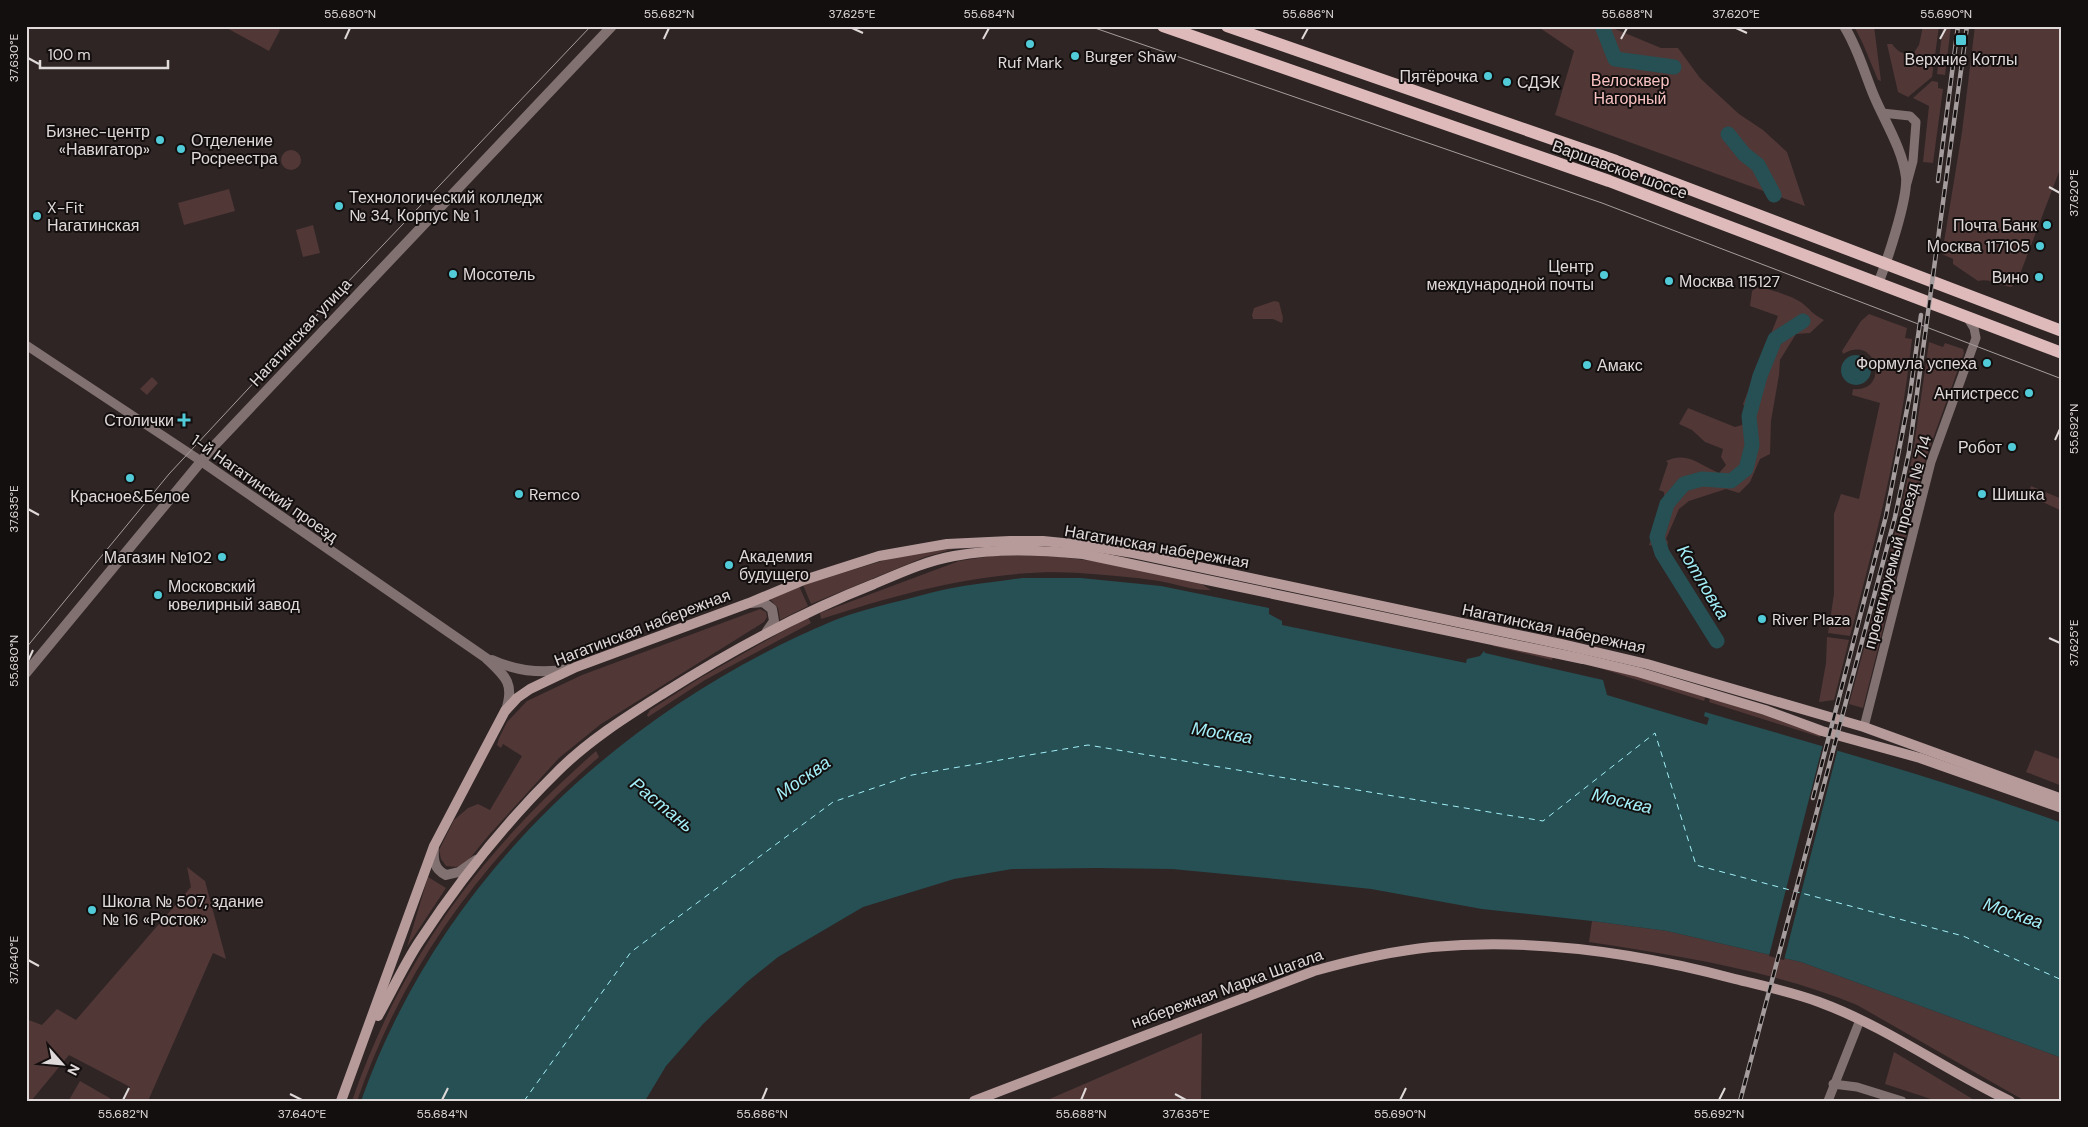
<svg xmlns="http://www.w3.org/2000/svg" width="2088" height="1127" viewBox="0 0 2088 1127" font-family="'DM Sans',sans-serif">
  <style>
    .green { fill: #513736 }
    .water { fill: #265054 }
    .pier { fill: #2f2525 }
    .lines { fill: none; stroke-linecap: round; stroke-linejoin: round }
    .river { stroke: #265054; stroke-width: 15 }
    .ferry { stroke: #a2eff8; stroke-width: 1; stroke-dasharray: 6 5; stroke-linecap: butt }
    .minor { stroke: #827171; stroke-width: 9 }
    .tertiary { stroke: #827171; stroke-width: 10 }
    .secondary { stroke: #b69b9a; stroke-width: 10 }
    .primary { stroke: #debbba; stroke-width: 12 }
    .tram { stroke: #a59d9d; stroke-width: 1 }
    .rail-casing { stroke: #a59d9d; stroke-width: 4.5 }
    .rail { stroke: #140f0f; stroke-width: 2.5; stroke-dasharray: 8; stroke-linecap: butt }
    .ticks { fill: none; stroke: #e0d9d9; stroke-width: 2 }
    .poi-dot { fill: #52cbd8; stroke: #140f0f; stroke-width: 2 }
    .labels { text-anchor: middle; stroke-width: 4; stroke-linejoin: round; paint-order: stroke }
    .poi-label { font-size: 16px; fill: #e0d9d9; stroke: #140f0f; text-anchor: start }
    .park-label { font-size: 16px; fill: #f8c2c1; stroke: #140f0f }
    .street-label { font-size: 16px; fill: #e0d9d9; stroke: #140f0f }
    .water-label { font-size: 18px; font-style: italic; fill: #a2eff8; stroke: #140f0f }
    .neatline { fill: none; stroke: #e0d9d9; stroke-width: 2 }
    .ticks-label { font-size: 12px; text-anchor: middle; fill: #e0d9d9 }
  </style>
  <rect width="100%" height="100%" fill="#2f2525"/>
  <g class="green">
    <polygon points="223,26 275,26 280,30 269,51"/>
    <polygon points="1537,26 1608,26 1661,48 1678,48 1700,78 1739,114 1763,130 1787,152 1805,206 1555,115 1574,51"/>
    <polygon points="1854,26 1874,26 1881,81 1878,80 1863,44"/>
    <path d="M1923,26H1939L1932,77L1908,97L1898,92L1887,44H1892C1898,52 1903,55 1913,54L1919,45Z"/>
    <polygon points="1943,26 1951,26 1945,75 1937,74"/>
    <path d="M1975,26H2062V164L2017,282L2014,281L2012,287C2000,286 1991,278 1978,281L1953,264V259L1942,254L1962,132Z"/>
    <polygon points="1932,81 1938,82 1938,88 1943,89 1933,163 1923,162 1929,106 1913,98"/>
    <circle cx="291" cy="160" r="10"/>
    <polygon points="229,189 235,211 184,225 178,203"/>
    <polygon points="313,225 320,253 303,257 296,230"/>
    <path d="M1758,287C1769,289 1793,296 1802,303C1811,310 1812,314 1824,320L1810,333L1796,334L1780,360L1779,375L1771,421L1770,454L1760,459L1750,482L1739,493L1726,489L1689,501L1679,509L1666,539L1668,542L1666,550L1692,588L1690,592L1685,593L1654,546L1649,545L1665,507L1664,492L1659,490L1668,463L1666,461C1688,451 1699,465 1719,473L1726,465L1721,457L1723,449L1705,442L1692,430L1679,424L1688,408L1735,427L1742,425L1747,411L1743,404L1778,316L1750,306L1752,291Z"/>
    <polygon points="1274,301 1279,302 1283,318 1282,323 1273,319 1253,319 1252,315 1254,308"/>
    <path d="M1869,314L1907,328L1905,338L1912,339C1901,441 1876,538 1850,636L1828,633L1834,594V514L1841,494L1859,499L1880,403L1852,395L1853,389C1890,393 1878,333 1843,354L1842,351L1861,321Z"/>
    <polygon points="1929,342 1943,347 1945,343 1963,349 1964,353 1926,458 1863,708 1849,704 1899,518 1913,453"/>
    <polygon points="152,377 158,383 147,395 140,389"/>
    <polygon points="2031,486 2062,499 2062,511 2032,497 2029,492"/>
    <polygon points="957,548 925,557 811,604 803,585 895,557"/>
    <path d="M992,556H1052L1101,562L1200,583L1211,590C1194,591 1176,584 1159,581C1133,577 1105,575 1079,573C992,568 904,592 821,619L820,613L959,561Z"/>
    <polygon points="799,586 808,606 780,620 778,608 769,598"/>
    <polygon points="760,609 766,612 767,617 764,622 601,724 559,758 489,835 466,863 456,867 446,866 441,859 439,850 454,820 468,808 478,804 490,810 522,756 503,744 501,748 497,745 499,738 507,722 527,701 582,675"/>
    <polygon points="808,617 811,623 705,680 648,717 647,715 650,710 700,678"/>
    <polygon points="1827,637 1849,640 1834,700 1819,702 1826,663"/>
    <polygon points="1490,643 1553,657 1552,660 1493,646"/>
    <polygon points="1571,659 1603,666 1706,696 1704,701"/>
    <polygon points="1710,698 1821,733 1820,737 1709,702"/>
    <polygon points="2035,750 2062,760 2062,786 2026,772"/>
    <path d="M596,751L599,757C487,854 406,960 357,1101H352C402,956 482,851 596,751Z"/>
    <polygon points="187,867 205,881 226,959 213,953 148,1101 124,1101 130,1087 69,1055 31,1101 26,1101 26,1019 42,1025 57,1009 76,1020 191,887"/>
    <polygon points="428,877 446,888 407,947"/>
    <path d="M1592,921L1667,931L1801,962L2062,1058V1101H2025L1857,1005C1776,971 1675,955 1589,942Z"/>
    <polygon points="1202,1033 1201,1101 1045,1101"/>
    <polygon points="1894,1052 1976,1101 1937,1101 1885,1084"/>
    <polygon points="80,1081 113,1100 112,1101 69,1100"/>
  </g>
  <g class="water">
    <circle cx="1856" cy="370" r="15"/>
    <path d="M1022,578H1081L1161,586L1269,608V614L1282,621V625L1466,663L1467,659L1480,656L1484,651L1485,653L1603,680L1607,695L1707,725L1709,718L1704,716L1705,712C1824,747 1945,780 2062,823V1058L1801,962L1667,931L1592,921L1482,909L1371,889L1276,879L1172,869L1097,868L1012,869L954,879L863,907L778,957L747,982L703,1024L666,1066L645,1101H361C439,880 621,709 835,620C853,613 872,608 891,603C909,599 928,593 947,589C972,584 997,582 1022,578Z"/>
  </g>
  <polygon class="pier" points="1823,744 1838,748 1784,960 1769,956"/>
  <g class="lines">
    <g class="river">
      <polyline points="1602,26 1615,59 1674,67"/>
      <polyline points="1728,134 1744,154 1758,165 1774,195"/>
      <polyline points="1717,641 1662,553 1657,537 1667,504 1684,484 1702,479 1731,481 1746,469 1752,445 1749,416 1760,376 1775,339 1803,321"/>
    </g>
    <polyline class="ferry" points="524,1101 631,952 833,802 912,775 1088,745 1543,821 1655,733 1696,865 1963,936 2062,980"/>
    <g class="minor">
      <polyline points="1882,113 1910,116 1916,122 1913,161 1907,183"/>
      <polyline points="26,345 201,461"/>
      <polyline points="1864,727 1931,462 1976,338 1974,328 1967,317"/>
      <polyline points="1833,1084 1857,1087 1902,1101"/>
      <polyline points="1828,1101 1860,1020"/>
    </g>
    <g class="tertiary">
      <path d="M1844,26C1858,48 1864,72 1874,96C1885,122 1902,148 1906,177C1908,199 1887,261 1878,284"/>
      <path d="M201,461L486,658C505,676 515,683 506,710"/>
      <polyline points="751,603 763,602 772,609 774,621 767,631"/>
      <path d="M492,660C517,671 542,674 568,669"/>
      <polyline points="26,673 213,447 612,26"/>
      <path d="M434,847C433,860 434,869 446,875L459,872L476,860"/>
    </g>
    <g class="secondary">
      <path d="M378,1016C392,991 404,965 419,942C459,881 505,823 557,772C589,740 626,717 664,693C732,650 800,613 874,584C900,573 926,561 954,556C997,548 1039,550 1083,554L1583,659L1638,672L1765,710L1822,731L1920,758L2062,808"/>
      <polyline points="341,1101 434,846 505,711 517,698 530,689 576,667 749,603 804,580 879,556 947,544 1010,541 1043,541 1083,545 1133,553 1561,644 1647,664 1864,727 2062,799"/>
      <path d="M974,1101L1314,971C1353,960 1392,951 1432,947C1533,938 1638,953 1735,979C1763,986 1792,992 1819,1002C1887,1027 1945,1070 2010,1101"/>
    </g>
    <g class="primary">
      <polyline points="1163,26 1609,181 2062,353"/>
      <polyline points="1227,26 1616,161 2062,331"/>
    </g>
    <g class="tram">
      <polyline points="1089,26 1602,203 2062,379"/>
      <polyline points="26,648 169,474 327,304 591,26"/>
    </g>
    <g class="rail-casing">
      <g id="rail">
        <polyline points="1938,181 1958,26"/>
        <polyline points="1813,798 1886,516 1910,394 1921,315"/>
        <polyline points="1740,1101 1895,517 1909,452 1967,26"/>
      </g>
    </g>
    <use href="#rail" class="rail"/>
  </g>
  <path class="ticks" d="M852,28L863,33M1736,28L1747,33M345,39L350,28M664,39L669,28M983,39L989,28M1302,39L1308,28M1621,39L1627,28M1940,39L1946,28M28,58L39,64M2049,187L2060,193M2055,440L2060,429M28,509L39,515M2049,638L2060,643M28,661L33,650M28,960L39,966M290,1094L302,1100M1175,1094L1186,1100M123,1100L129,1088M442,1100L448,1088M762,1100L767,1088M1081,1100L1086,1088M1400,1100L1406,1088M1719,1100L1725,1088"/>
  <g class="poi-dot">
    <rect x="1955" y="34" width="12" height="12" rx="2.5"/>
    <circle cx="1030" cy="44" r="5"/>
    <circle cx="1075" cy="56" r="5"/>
    <circle cx="1488" cy="76" r="5"/>
    <circle cx="1507" cy="82" r="5"/>
    <circle cx="160" cy="140" r="5"/>
    <circle cx="181" cy="149" r="5"/>
    <circle cx="339" cy="206" r="5"/>
    <circle cx="37" cy="216" r="5"/>
    <circle cx="2047" cy="225" r="5"/>
    <circle cx="2040" cy="246" r="5"/>
    <circle cx="453" cy="274" r="5"/>
    <circle cx="1604" cy="275" r="5"/>
    <circle cx="2039" cy="277" r="5"/>
    <circle cx="1669" cy="281" r="5"/>
    <circle cx="1987" cy="363" r="5"/>
    <circle cx="1587" cy="365" r="5"/>
    <circle cx="2029" cy="393" r="5"/>
    <path d="M181.5 412.5h5v5h5v5h-5v5h-5v-5h-5v-5h5z"/>
    <circle cx="2012" cy="447" r="5"/>
    <circle cx="130" cy="478" r="5"/>
    <circle cx="519" cy="494" r="5"/>
    <circle cx="1982" cy="494" r="5"/>
    <circle cx="222" cy="557" r="5"/>
    <circle cx="729" cy="565" r="5"/>
    <circle cx="158" cy="595" r="5"/>
    <circle cx="1762" cy="619" r="5"/>
    <circle cx="92" cy="910" r="5"/>
  </g>
  <g class="labels">
    <g class="poi-label">
      <text x="1085" y="62">Burger Shaw</text>
      <text x="1961" y="65" text-anchor="middle">Верхние Котлы</text>
      <text x="1030" y="68" text-anchor="middle">Ruf Mark</text>
      <text x="1478" y="82" text-anchor="end">Пятёрочка</text>
      <text x="1517" y="88">СДЭК</text>
      <text x="150" y="137" text-anchor="end">Бизнес-центр<tspan x="150" dy="18">«Навигатор»</tspan></text>
      <text x="191" y="146">Отделение<tspan x="191" dy="18">Росреестра</tspan></text>
      <text x="349" y="203">Технологический колледж<tspan x="349" dy="18">№ 34, Корпус № 1</tspan></text>
      <text x="47" y="213">X-Fit<tspan x="47" dy="18">Нагатинская</tspan></text>
      <text x="2037" y="231" text-anchor="end">Почта Банк</text>
      <text x="2030" y="252" text-anchor="end">Москва 117105</text>
      <text x="1594" y="272" text-anchor="end">Центр<tspan x="1594" dy="18">международной почты</tspan></text>
      <text x="463" y="280">Мосотель</text>
      <text x="2029" y="283" text-anchor="end">Вино</text>
      <text x="1679" y="287">Москва 115127</text>
      <text x="1977" y="369" text-anchor="end">Формула успеха</text>
      <text x="1597" y="371">Амакс</text>
      <text x="2019" y="399" text-anchor="end">Антистресс</text>
      <text x="174" y="426" text-anchor="end">Столички</text>
      <text x="2002" y="453" text-anchor="end">Робот</text>
      <text x="529" y="500">Remco</text>
      <text x="1992" y="500">Шишка</text>
      <text x="130" y="502" text-anchor="middle">Красное&amp;Белое</text>
      <text x="739" y="562">Академия<tspan x="739" dy="18">будущего</tspan></text>
      <text x="212" y="563" text-anchor="end">Магазин №102</text>
      <text x="168" y="592">Московский<tspan x="168" dy="18">ювелирный завод</tspan></text>
      <text x="1772" y="625">River Plaza</text>
      <text x="102" y="907">Школа № 507, здание<tspan x="102" dy="18">№ 16 «Росток»</tspan></text>
    </g>
    <g class="park-label">
      <text x="1630" y="86">Велосквер<tspan x="1630" dy="18">Нагорный</tspan></text>
    </g>
    <g class="street-label">
      <text transform="translate(1620 169) rotate(20)" y="6">Варшавское шоссе</text>
      <text transform="translate(300 332) rotate(-47)" y="6">Нагатинская улица</text>
      <text transform="translate(265 488) rotate(35)" y="6">1-й Нагатинский проезд</text>
      <text transform="translate(1897 542) rotate(-75)" y="6">проектируемый проезд № 714</text>
      <text transform="translate(1157 546) rotate(10)" y="6">Нагатинская набережная</text>
      <text transform="translate(642 627) rotate(-21)" y="6">Нагатинская набережная</text>
      <text transform="translate(1554 628) rotate(12)" y="6">Нагатинская набережная</text>
      <text transform="translate(1227 988) rotate(-20)" y="6">набережная Марка Шагала</text>
    </g>
    <g class="water-label">
      <text transform="translate(1703 582) rotate(59)" y="6">Котловка</text>
      <text transform="translate(1222 733) rotate(9)" y="6">Москва</text>
      <text transform="translate(803 778) rotate(-35)" y="6">Москва</text>
      <text transform="translate(1622 801) rotate(13)" y="6">Москва</text>
      <text transform="translate(662 805) rotate(39)" y="6">Растань</text>
      <text transform="translate(2013 913) rotate(19)" y="6">Москва</text>
    </g>
  </g>
  <rect width="2088" height="1127" fill="none" stroke="#140f0f" stroke-width="55"/>
  <g transform="translate(62 1064) rotate(117)" stroke="#140f0f" stroke-width="4" paint-order="stroke">
  <path d="M0-4L9 19L0 12L-9 19Z" fill="#e0d9d9"/>
  <text y="-8" font-size="14" font-weight="bold" text-anchor="middle" fill="#e0d9d9">N</text>
  </g>
  <path d="M40 60v8h128v-8" fill="none" stroke="#e0d9d9" stroke-width="2.5"/>
  <text x="48" y="60" font-size="15" fill="#e0d9d9" stroke="#140f0f" stroke-width="4" paint-order="stroke">100 m</text>
  <rect x="28" y="28" width="2032" height="1072" class="neatline"/>
  <g class="ticks-label">
    <text x="350" y="18">55.680°N</text>
    <text x="669" y="18">55.682°N</text>
    <text x="852" y="18">37.625°E</text>
    <text x="989" y="18">55.684°N</text>
    <text x="1308" y="18">55.686°N</text>
    <text x="1627" y="18">55.688°N</text>
    <text x="1736" y="18">37.620°E</text>
    <text x="1946" y="18">55.690°N</text>
    <text transform="translate(14 58) rotate(-90)" y="4">37.630°E</text>
    <text transform="translate(2074 193) rotate(-90)" y="4">37.620°E</text>
    <text transform="translate(2074 429) rotate(-90)" y="4">55.692°N</text>
    <text transform="translate(14 509) rotate(-90)" y="4">37.635°E</text>
    <text transform="translate(2074 643) rotate(-90)" y="4">37.625°E</text>
    <text transform="translate(14 661) rotate(-90)" y="4">55.680°N</text>
    <text transform="translate(14 960) rotate(-90)" y="4">37.640°E</text>
    <text x="123" y="1118">55.682°N</text>
    <text x="302" y="1118">37.640°E</text>
    <text x="442" y="1118">55.684°N</text>
    <text x="762" y="1118">55.686°N</text>
    <text x="1081" y="1118">55.688°N</text>
    <text x="1186" y="1118">37.635°E</text>
    <text x="1400" y="1118">55.690°N</text>
    <text x="1719" y="1118">55.692°N</text>
  </g>
</svg>
